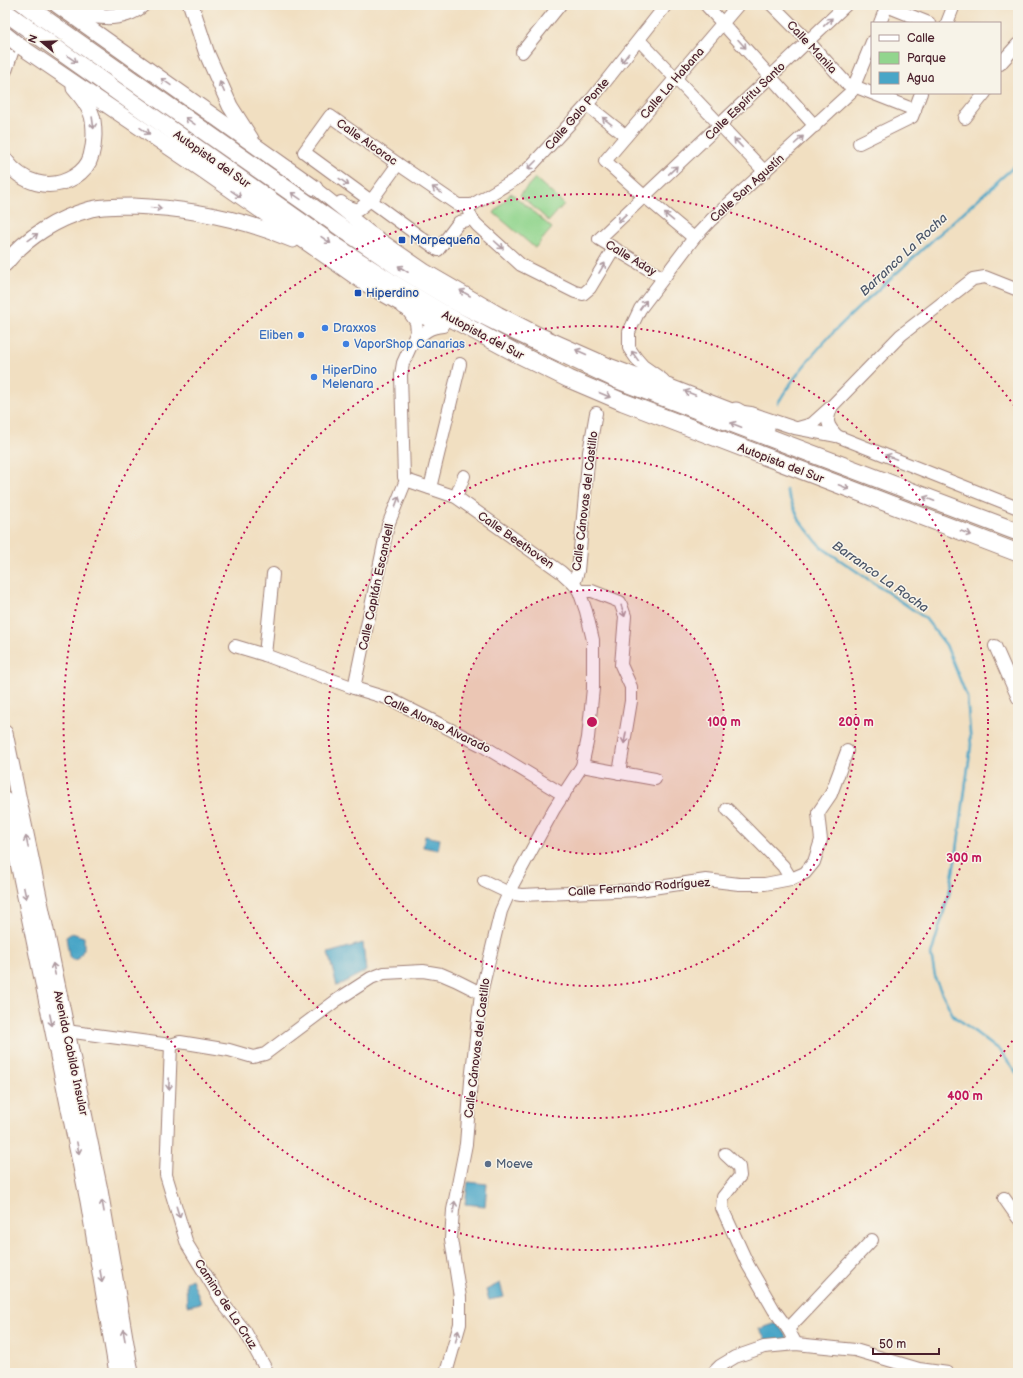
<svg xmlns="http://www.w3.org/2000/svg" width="1023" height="1378" viewBox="0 0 1023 1378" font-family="'Balsamiq Sans',sans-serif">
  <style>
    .green { fill: #92d58e; stroke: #6e7a5c }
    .water { fill: #49a6c7; stroke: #4a6279 }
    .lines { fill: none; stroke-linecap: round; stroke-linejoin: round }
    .stream { stroke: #49a6c7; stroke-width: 2.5 }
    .minor-casing { stroke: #9e7f76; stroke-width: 14 }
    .major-casing { stroke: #9e7f76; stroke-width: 17 }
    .highway-casing { stroke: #9e7f76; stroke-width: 19 }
    .minor { stroke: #fff; stroke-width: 12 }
    .major { stroke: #fff; stroke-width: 15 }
    .highway { stroke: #fff; stroke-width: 17 }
    .major-bridge-casing { stroke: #9e7f76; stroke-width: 17; stroke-linecap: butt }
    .highway-bridge-casing { stroke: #9e7f76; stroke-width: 19; stroke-linecap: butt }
    .major-bridge { stroke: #fff; stroke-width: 15 }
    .highway-bridge { stroke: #fff; stroke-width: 17 }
    .oneway { stroke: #ae9aa0 }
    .ring { fill: none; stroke: #c2185b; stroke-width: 2; stroke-dasharray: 2 4 }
    .transit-dot { fill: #1a4fb4; stroke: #f7f3e8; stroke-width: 1.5 }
    .shop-dot { fill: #3f7fe0; stroke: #f7f3e8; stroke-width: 1.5 }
    .service-dot { fill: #5c6f8a; stroke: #f7f3e8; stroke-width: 1.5 }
    .labels { text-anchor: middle; stroke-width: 3; stroke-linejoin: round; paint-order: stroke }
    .street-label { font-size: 12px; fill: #4a1f2b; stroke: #f7f3e8 }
    .transit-label { font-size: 12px; fill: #164399; stroke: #f7f3e8; text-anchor: start }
    .shop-label { font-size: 12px; fill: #366cbe; stroke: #f7f3e8; text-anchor: start }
    .service-label { font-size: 12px; fill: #4e5e75; stroke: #f7f3e8; text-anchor: start }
    .water-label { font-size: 13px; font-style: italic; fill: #4a5569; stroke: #f7f3e8 }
    .centre { fill: #c2185b; stroke: #f7f3e8; stroke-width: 2 }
    .ring-label { font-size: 12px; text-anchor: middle; font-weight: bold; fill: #c2185b; stroke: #f7f3e8; stroke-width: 3; stroke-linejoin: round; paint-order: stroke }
  </style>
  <rect width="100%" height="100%" fill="#f7f3e8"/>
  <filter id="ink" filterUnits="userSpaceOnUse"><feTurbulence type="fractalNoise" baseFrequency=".025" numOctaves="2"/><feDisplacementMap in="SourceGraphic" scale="8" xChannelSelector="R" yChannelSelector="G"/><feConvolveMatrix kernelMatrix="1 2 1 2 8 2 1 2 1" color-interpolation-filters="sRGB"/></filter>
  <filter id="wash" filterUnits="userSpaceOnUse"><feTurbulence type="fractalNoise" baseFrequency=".012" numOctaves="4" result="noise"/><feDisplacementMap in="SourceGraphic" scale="16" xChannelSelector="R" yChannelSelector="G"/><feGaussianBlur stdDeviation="0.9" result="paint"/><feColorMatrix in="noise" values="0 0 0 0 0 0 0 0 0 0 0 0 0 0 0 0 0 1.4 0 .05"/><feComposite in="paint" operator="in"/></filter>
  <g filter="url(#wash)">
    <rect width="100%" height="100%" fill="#f1dfc1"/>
    <g class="green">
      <polygon points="535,178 564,204 549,221 520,195"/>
      <polygon points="511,193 552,228 535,248 494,213"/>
    </g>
    <g class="water">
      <polygon points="425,836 440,839 438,850 423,847"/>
      <polygon points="72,933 84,937 84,949 78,959 72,960 69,956 66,937"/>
      <polygon points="363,943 366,971 337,986 328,953"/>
      <polygon points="468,1182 487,1184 485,1206 465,1204"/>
      <polygon points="192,1279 201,1303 187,1306 186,1282"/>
      <polygon points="500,1283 504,1297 489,1300 486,1290"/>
      <polygon points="777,1323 789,1340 768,1344 759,1329"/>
    </g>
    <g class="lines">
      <g class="stream">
        <path d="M778,403C809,351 856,309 901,269C940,233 979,198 1018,163"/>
        <polyline points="786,490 800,521 821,547 925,618 946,645 967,697 971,745 957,850 949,894 931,955 936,981 953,1015 1001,1052 1018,1075"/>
      </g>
    </g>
  </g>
  <g filter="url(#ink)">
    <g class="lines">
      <g class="minor-casing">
        <g id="minor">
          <polyline points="706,5 815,126"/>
          <polyline points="772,5 808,41 846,83 915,110"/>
          <polyline points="884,5 929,23"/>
          <polyline points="880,23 887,5"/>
          <polyline points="947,23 954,5"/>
          <polyline points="639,40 765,172"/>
          <polyline points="522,52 560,5"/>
          <polyline points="1000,64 1018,44"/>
          <polyline points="587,105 626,136"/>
          <polyline points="965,118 985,93"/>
          <polyline points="859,143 912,117 921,93"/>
          <polyline points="315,188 370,232 425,270 499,313 538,333 608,364 648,379 669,385 736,411 751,413 795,428 837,436"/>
          <polyline points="341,202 346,206 358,210 374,197 398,164"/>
          <polyline points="469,212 472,219 477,225 521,265 575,292 583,294 590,288 614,248"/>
          <polyline points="472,219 459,222 438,250 304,152 330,116 398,164 458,205 472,205 516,179 530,167 587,105 666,5"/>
          <polyline points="694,238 645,197 605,161 738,5"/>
          <polyline points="663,278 599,239 846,5"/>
          <path d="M415,342C423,332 430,327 443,326"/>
          <polyline points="663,380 643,366 636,358 629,348 629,332 640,309 694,238 711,220 852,91 872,42"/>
          <path d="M832,406C826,421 826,424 837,436L1018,508"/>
          <polyline points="798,428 812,424 832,406 901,335 973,279 985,277 1018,290"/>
          <polyline points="406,480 456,497 561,572 574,584"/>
          <polyline points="430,488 460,364"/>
          <polyline points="456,497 464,476"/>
          <polyline points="579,591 592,591 620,602 625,616 621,665 631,687 631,701 619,773"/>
          <polyline points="235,646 265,655 354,688 390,699 483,746 564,795"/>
          <polyline points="995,646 1018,698"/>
          <polyline points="265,655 273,574"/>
          <polyline points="354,688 388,525 406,480 404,477 401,375 403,363 417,332 416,322 406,308"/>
          <polyline points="582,766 655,779"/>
          <polyline points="727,809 783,866 791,879"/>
          <polyline points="484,881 509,893 521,895 639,890 706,880 739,884 765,884 791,879 805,873 814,862 821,840 818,813 831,794 847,751"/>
          <polyline points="66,1031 171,1045 180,1042 229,1050 253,1057 265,1054 337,1000 371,978 384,973 423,971 441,974 455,980 481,993"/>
          <polyline points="171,1045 166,1175 187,1244 225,1306 245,1331 268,1373"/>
          <polyline points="725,1154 739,1167 740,1176 723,1197 722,1208 748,1265 774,1310 788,1329 796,1344"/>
          <polyline points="1004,1198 1018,1218"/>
          <polyline points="788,1329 872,1240"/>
          <polyline points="446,1373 460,1324 460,1297 451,1239 453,1210 466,1144 471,1081 481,993 501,911 512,886 554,809 582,766 588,738 593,688 593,640 586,611 579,591 574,584 578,571 589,452 596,413"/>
          <polyline points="713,1373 720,1366 735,1357 764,1347 796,1344 855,1350 919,1369 948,1373"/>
        </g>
      </g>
      <g class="major-casing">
        <g id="major">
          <polyline points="57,5 315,188"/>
          <polyline points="191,5 207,54 230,106 251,139"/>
          <path d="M69,8C91,18 122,22 142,5"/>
          <polyline points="5,29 14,5"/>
          <polyline points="20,46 204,171 366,284 405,306"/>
          <polyline points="5,69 26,5"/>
          <path d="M5,160C22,183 49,192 74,177C82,172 89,164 91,156C93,149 94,142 94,135C94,128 94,120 91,113C87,104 81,96 74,88"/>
          <path d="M5,264C26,237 58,218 91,209C104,206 119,206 133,206C187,208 243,219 293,240"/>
          <polyline points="5,733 100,1190 131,1373"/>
          <polyline points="5,800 88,1201 117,1373"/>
        </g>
      </g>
      <g class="highway-casing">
        <g id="highway">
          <polyline points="35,12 346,231 403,270 458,303 508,328 618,380 1018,532"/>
          <polyline points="29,29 332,244 389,281 449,317 514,352 569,379 623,402 1018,553"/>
          <polyline points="405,306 433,320"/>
          <polyline points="736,411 766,428"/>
        </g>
      </g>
      <use href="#minor" class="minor"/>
      <use href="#major" class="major"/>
      <use href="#highway" class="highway"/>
      <g class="major-bridge-casing">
        <polyline id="major-bridge" points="5,34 20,46"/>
      </g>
      <g class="highway-bridge-casing">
        <g id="highway-bridge">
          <polyline points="26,5 35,12"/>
          <polyline points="5,12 29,29"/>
        </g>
      </g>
      <use href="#major-bridge" class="major-bridge"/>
      <use href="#highway-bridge" class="highway-bridge"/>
    </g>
    <defs><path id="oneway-shaft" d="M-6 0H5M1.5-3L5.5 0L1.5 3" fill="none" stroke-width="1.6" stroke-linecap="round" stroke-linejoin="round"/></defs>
    <g class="oneway">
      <use href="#oneway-shaft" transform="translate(828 22) rotate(-44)"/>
      <use href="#oneway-shaft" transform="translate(742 44) rotate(48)"/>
      <use href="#oneway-shaft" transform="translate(625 58) rotate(128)"/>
      <use href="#oneway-shaft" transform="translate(72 59) rotate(35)"/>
      <use href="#oneway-shaft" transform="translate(166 82) rotate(-145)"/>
      <use href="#oneway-shaft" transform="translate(222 87) rotate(-114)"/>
      <use href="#oneway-shaft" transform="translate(190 121) rotate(-145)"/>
      <use href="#oneway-shaft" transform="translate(607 121) rotate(-142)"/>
      <use href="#oneway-shaft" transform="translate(93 123) rotate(82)"/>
      <use href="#oneway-shaft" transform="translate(145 131) rotate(34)"/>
      <use href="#oneway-shaft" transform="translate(799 140) rotate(-42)"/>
      <use href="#oneway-shaft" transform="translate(738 143) rotate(-134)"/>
      <use href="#oneway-shaft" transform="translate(532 165) rotate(135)"/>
      <use href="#oneway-shaft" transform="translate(673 170) rotate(-44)"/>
      <use href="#oneway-shaft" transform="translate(344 182) rotate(36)"/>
      <use href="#oneway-shaft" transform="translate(437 190) rotate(-146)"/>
      <use href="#oneway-shaft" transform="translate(236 194) rotate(35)"/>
      <use href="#oneway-shaft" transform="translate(296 196) rotate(-145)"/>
      <use href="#oneway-shaft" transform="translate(156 208) rotate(5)"/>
      <use href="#oneway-shaft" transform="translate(669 217) rotate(-140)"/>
      <use href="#oneway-shaft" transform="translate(622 218) rotate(137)"/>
      <use href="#oneway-shaft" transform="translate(33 237) rotate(-36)"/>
      <use href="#oneway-shaft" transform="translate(326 240) rotate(35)"/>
      <use href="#oneway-shaft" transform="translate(499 245) rotate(42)"/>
      <use href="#oneway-shaft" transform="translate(602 268) rotate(-59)"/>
      <use href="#oneway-shaft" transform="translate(403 269) rotate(-147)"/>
      <use href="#oneway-shaft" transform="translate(465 293) rotate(-150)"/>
      <use href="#oneway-shaft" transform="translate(643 305) rotate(-54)"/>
      <use href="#oneway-shaft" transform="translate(581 352) rotate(-156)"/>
      <use href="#oneway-shaft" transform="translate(635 356) rotate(-126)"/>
      <use href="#oneway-shaft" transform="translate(690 393) rotate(-159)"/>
      <use href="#oneway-shaft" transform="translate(605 395) rotate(23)"/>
      <use href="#oneway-shaft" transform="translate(736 425) rotate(-159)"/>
      <use href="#oneway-shaft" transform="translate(891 457) rotate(-158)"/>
      <use href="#oneway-shaft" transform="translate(844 487) rotate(21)"/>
      <use href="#oneway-shaft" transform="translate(929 499) rotate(-159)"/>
      <use href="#oneway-shaft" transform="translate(397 502) rotate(-69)"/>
      <use href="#oneway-shaft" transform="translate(966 533) rotate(21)"/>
      <use href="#oneway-shaft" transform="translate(623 611) rotate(72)"/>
      <use href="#oneway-shaft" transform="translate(625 738) rotate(100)"/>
      <use href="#oneway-shaft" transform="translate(27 842) rotate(-102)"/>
      <use href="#oneway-shaft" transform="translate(25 893) rotate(78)"/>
      <use href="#oneway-shaft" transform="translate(54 969) rotate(-102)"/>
      <use href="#oneway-shaft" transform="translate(51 1020) rotate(78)"/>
      <use href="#oneway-shaft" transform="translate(169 1084) rotate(92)"/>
      <use href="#oneway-shaft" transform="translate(78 1148) rotate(79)"/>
      <use href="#oneway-shaft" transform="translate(103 1206) rotate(-100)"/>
      <use href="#oneway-shaft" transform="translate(454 1207) rotate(-81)"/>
      <use href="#oneway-shaft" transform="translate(178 1212) rotate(73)"/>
      <use href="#oneway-shaft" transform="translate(101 1276) rotate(80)"/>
      <use href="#oneway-shaft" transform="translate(124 1335) rotate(-100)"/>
      <use href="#oneway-shaft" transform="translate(457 1336) rotate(-76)"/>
    </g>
  </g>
  <circle cx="592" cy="722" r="132" fill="#c2185b" fill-opacity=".12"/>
  <g class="ring">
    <circle cx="592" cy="722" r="132"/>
    <circle cx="592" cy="722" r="264"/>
    <circle cx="592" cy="722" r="396"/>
    <path d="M1016 1036A528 528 0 1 1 1016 408"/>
  </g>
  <g class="transit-dot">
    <rect x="398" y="236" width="8" height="8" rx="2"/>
    <rect x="354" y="289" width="8" height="8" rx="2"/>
  </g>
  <g class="shop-dot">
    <circle cx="325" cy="328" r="4"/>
    <circle cx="301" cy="335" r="4"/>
    <circle cx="346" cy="344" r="4"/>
    <circle cx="314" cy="377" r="4"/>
  </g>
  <circle class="service-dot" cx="488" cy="1164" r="4"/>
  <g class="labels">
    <g class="street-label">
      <text transform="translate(812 47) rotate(47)" y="4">Calle Manila</text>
      <text transform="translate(672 83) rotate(-49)" y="4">Calle La Habana</text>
      <text transform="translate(745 101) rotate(-44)" y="4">Calle Espíritu Santo</text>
      <text transform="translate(577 114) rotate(-49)" y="4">Calle Galo Ponte</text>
      <text transform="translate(367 142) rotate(35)" y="4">Calle Alcorac</text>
      <text transform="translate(212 159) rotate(35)" y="4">Autopista del Sur</text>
      <text transform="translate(747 188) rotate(-42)" y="4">Calle San Agustín</text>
      <text transform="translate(631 258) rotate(31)" y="4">Calle Aday</text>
      <text transform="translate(483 335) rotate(28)" y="4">Autopista del Sur</text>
      <text transform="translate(781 463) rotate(21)" y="4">Autopista del Sur</text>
      <text transform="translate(585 501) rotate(-83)" y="4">Calle Cánovas del Castillo</text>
      <text transform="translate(516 540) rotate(35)" y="4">Calle Beethoven</text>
      <text transform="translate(376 587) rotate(-78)" y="4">Calle Capitán Escandell</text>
      <text transform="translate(437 724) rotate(26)" y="4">Calle Alonso Alvarado</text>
      <text transform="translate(639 887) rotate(-4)" y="4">Calle Fernando Rodríguez</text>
      <text transform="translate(477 1048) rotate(-83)" y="4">Calle Cánovas del Castillo</text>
      <text transform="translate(71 1053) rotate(78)" y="4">Avenida Cabildo Insular</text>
      <text transform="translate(226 1304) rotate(57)" y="4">Camino de La Cruz</text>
    </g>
    <g class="transit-label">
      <text x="410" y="244">Marpequeña</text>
      <text x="366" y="297">Hiperdino</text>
    </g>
    <g class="shop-label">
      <text x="333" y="332">Draxxos</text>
      <text x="293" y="339" text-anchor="end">Eliben</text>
      <text x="354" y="348">VaporShop Canarias</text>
      <text x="322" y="374">HiperDino<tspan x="322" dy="14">Melenara</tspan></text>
    </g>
    <g class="service-label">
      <text x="496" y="1168">Moeve</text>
    </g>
    <g class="water-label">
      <text transform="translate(903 254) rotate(-43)" y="5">Barranco La Rocha</text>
      <text transform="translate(881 576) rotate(35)" y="5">Barranco La Rocha</text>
    </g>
  </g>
  <circle cx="592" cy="722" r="6" class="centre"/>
  <g class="ring-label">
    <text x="724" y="726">100 m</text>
    <text x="856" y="726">200 m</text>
    <text x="964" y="862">300 m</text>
    <text x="965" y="1100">400 m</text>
  </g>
  <rect width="1023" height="1378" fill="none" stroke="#f7f3e8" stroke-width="20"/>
  <rect x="871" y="22" width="130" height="72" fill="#f7f3e8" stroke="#b29e9c"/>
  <rect x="879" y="35" width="20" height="6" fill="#ffffff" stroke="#b29e9c"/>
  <text x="907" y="42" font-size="12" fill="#4a1f2b">Calle</text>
  <rect x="879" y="52" width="20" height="12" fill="#92d58e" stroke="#b29e9c"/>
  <text x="907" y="62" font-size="12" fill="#4a1f2b">Parque</text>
  <rect x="879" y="72" width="20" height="12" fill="#49a6c7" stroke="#b29e9c"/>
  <text x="907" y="82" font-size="12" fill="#4a1f2b">Agua</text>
  <g transform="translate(42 42) rotate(289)" stroke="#f7f3e8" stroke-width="3" paint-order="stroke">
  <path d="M0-3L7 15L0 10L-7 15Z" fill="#4a1f2b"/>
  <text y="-6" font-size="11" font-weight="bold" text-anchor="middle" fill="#4a1f2b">N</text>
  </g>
  <path d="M873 1348v6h66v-6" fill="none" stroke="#4a1f2b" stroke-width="2"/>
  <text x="879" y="1348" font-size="12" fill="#4a1f2b" stroke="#f7f3e8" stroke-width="3" paint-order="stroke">50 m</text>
</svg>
